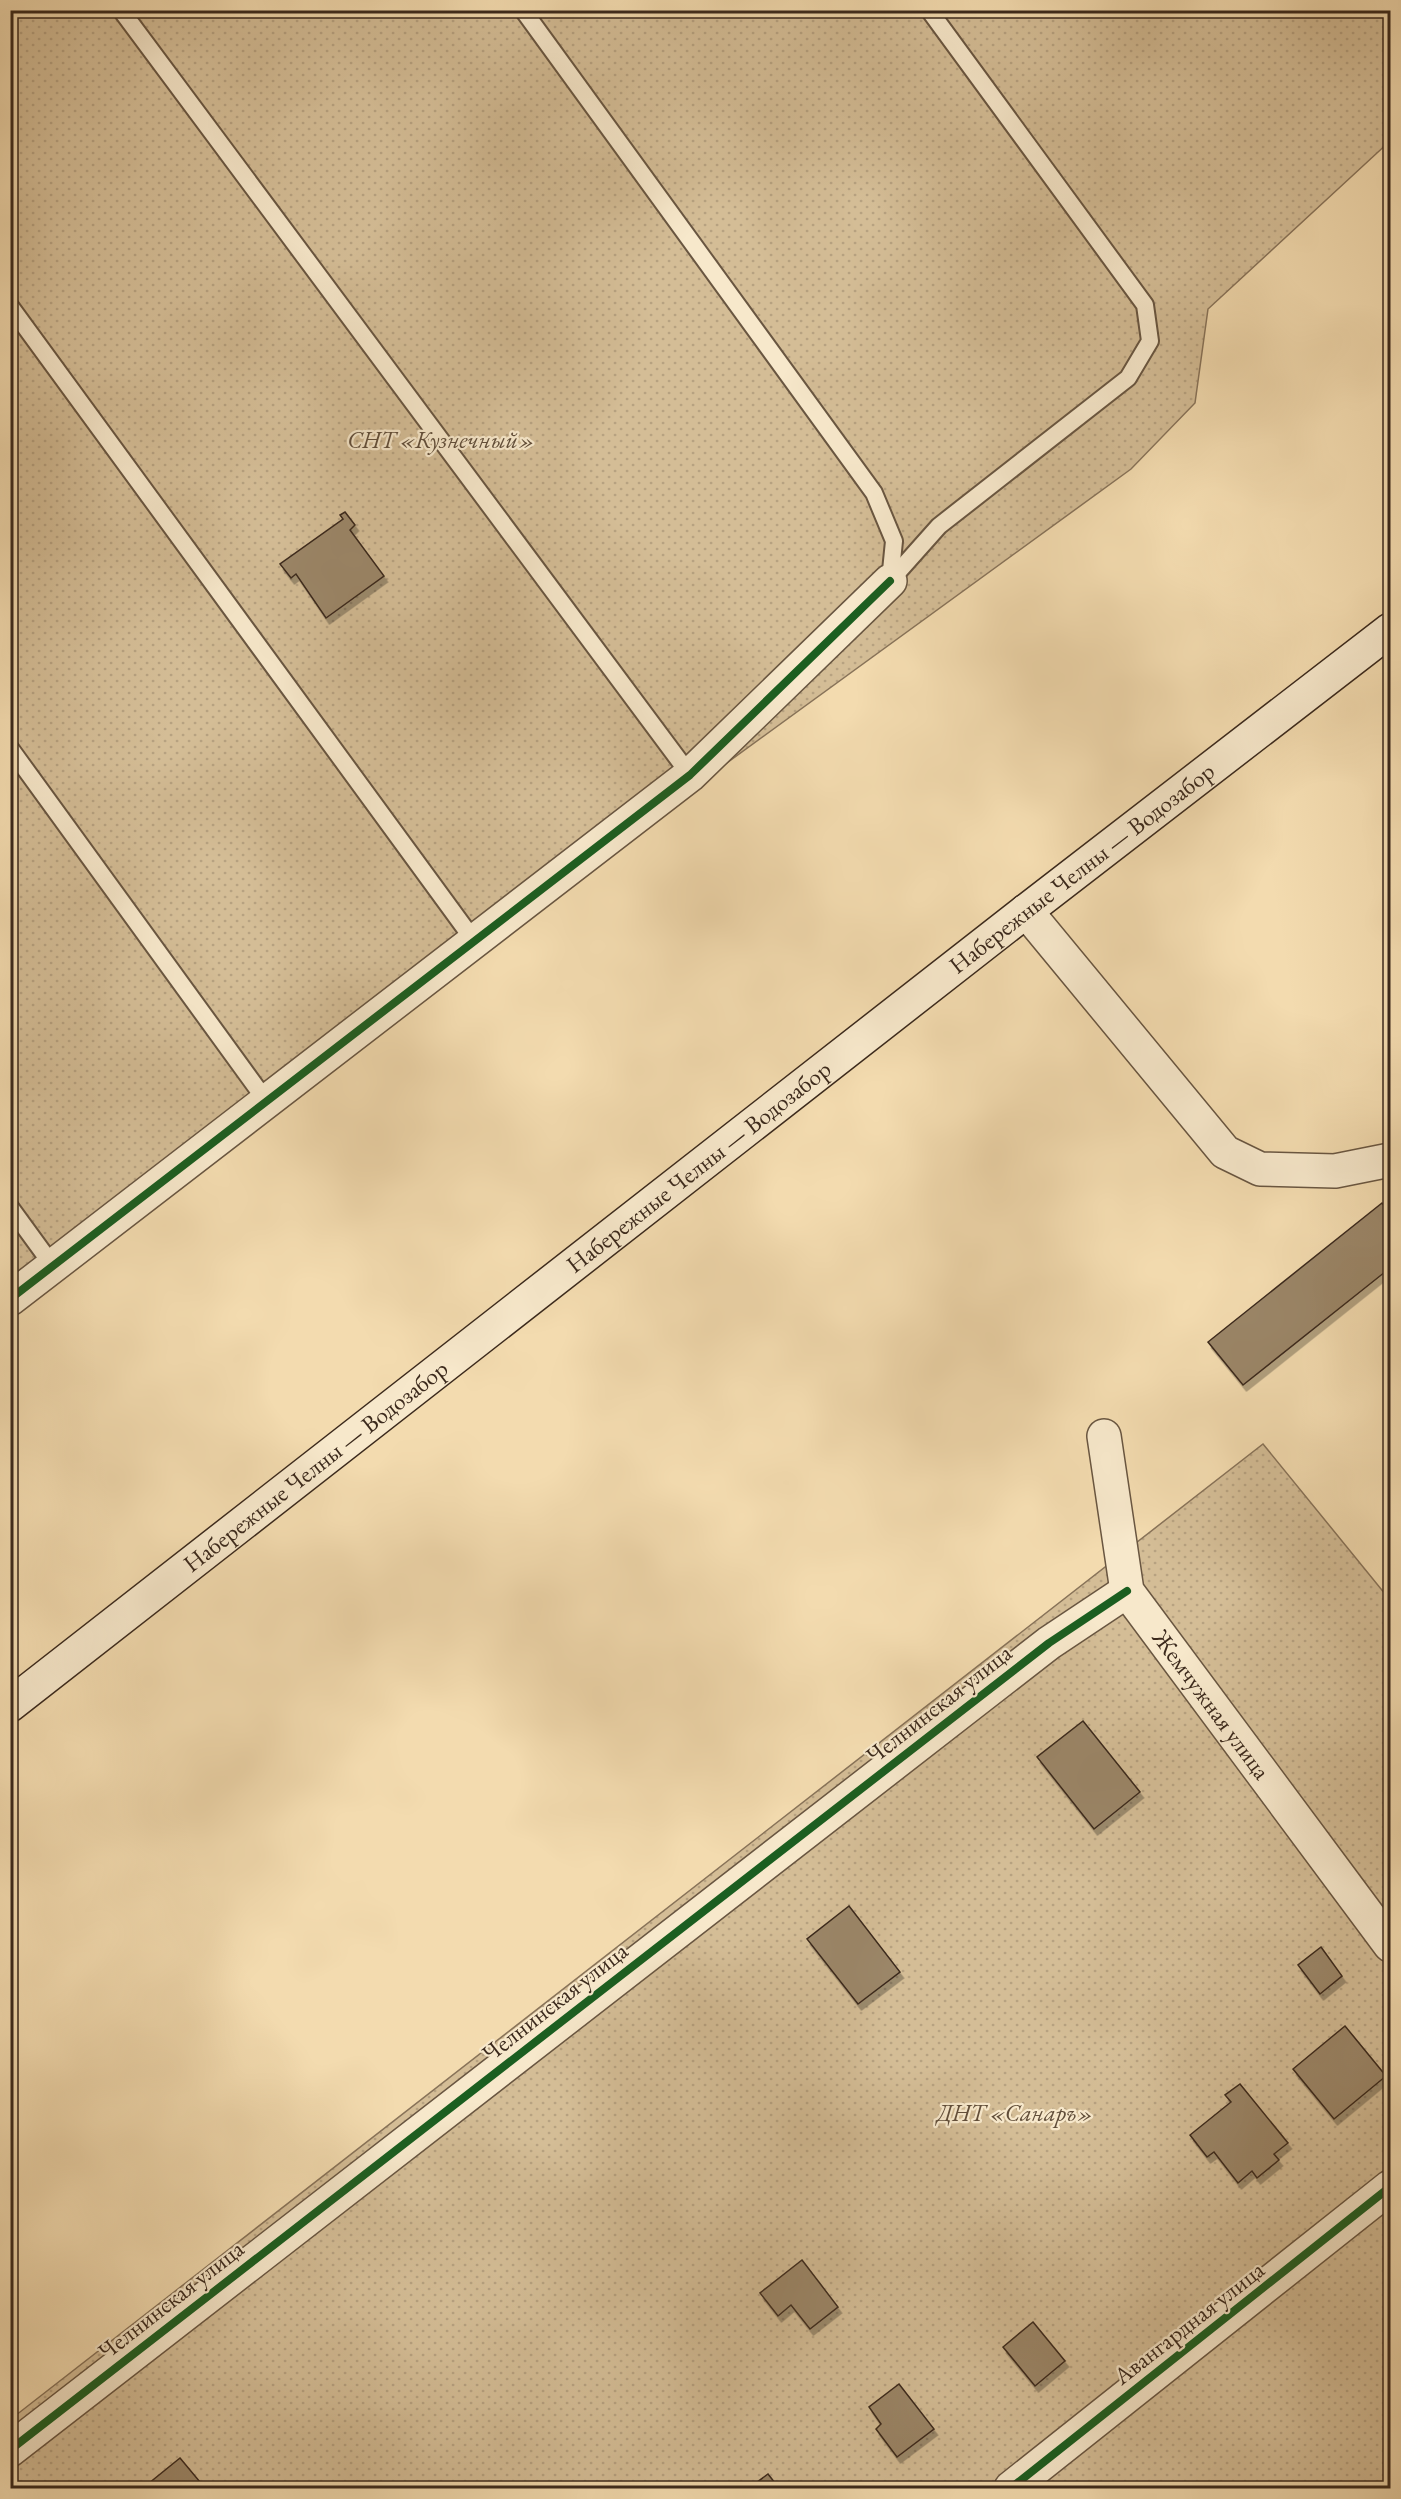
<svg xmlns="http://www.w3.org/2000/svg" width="1401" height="2499" viewBox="0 0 1401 2499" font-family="'EB Garamond',serif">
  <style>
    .garden { fill: url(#garden-dots); stroke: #887359; stroke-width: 1.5 }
    .building { fill: #9b8668; stroke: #3b291c; stroke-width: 1.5; filter: url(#shadow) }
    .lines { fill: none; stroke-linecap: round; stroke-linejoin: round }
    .service-casing { stroke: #695641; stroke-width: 20 }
    .minor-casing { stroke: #695641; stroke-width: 36 }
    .secondary-casing { stroke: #3b291c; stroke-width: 36 }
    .service { stroke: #f7e8cb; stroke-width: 16 }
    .minor { stroke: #f7e8cb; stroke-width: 33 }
    .secondary { stroke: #f7e8cb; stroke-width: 33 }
    .cycleway-casing { stroke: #f7e8cb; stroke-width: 11 }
    .cycleway { stroke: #1b5e20; stroke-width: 8 }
    .labels { text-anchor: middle; stroke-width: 4.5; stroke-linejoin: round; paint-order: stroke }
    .park-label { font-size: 24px; font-style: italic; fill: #614e3a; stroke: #f7e8cb }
    .street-label { font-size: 24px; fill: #3b291c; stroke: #f7e8cb }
  </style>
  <defs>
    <pattern id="garden-dots" width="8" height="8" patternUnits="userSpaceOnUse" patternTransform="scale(1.5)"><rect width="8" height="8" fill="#d4bd96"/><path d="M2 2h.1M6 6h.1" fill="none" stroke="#b7a281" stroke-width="1.8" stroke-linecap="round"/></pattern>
    <filter id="shadow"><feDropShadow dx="3.5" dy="6" stdDeviation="0" flood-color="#0004"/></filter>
  </defs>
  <rect width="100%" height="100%" fill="#f3dbaf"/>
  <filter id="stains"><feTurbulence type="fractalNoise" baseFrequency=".00333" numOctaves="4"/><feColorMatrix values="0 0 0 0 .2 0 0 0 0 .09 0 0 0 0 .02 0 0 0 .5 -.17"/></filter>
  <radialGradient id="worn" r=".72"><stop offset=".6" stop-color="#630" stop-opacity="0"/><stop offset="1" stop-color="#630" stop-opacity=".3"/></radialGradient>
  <g class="garden">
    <polygon points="11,11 1390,11 1390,141 1208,309 1195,403 1131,469 713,773 11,1313"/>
    <polygon points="1263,1444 1390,1600 1390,2488 11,2488 11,2419"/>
  </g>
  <g class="building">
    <polygon points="345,512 355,525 350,530 384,576 326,618 296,574 291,578 280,564 343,519 340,515"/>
    <polygon points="1382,1203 1390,1213 1390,1268 1243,1385 1208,1342"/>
    <polygon points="1083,1721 1140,1792 1094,1829 1037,1757"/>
    <polygon points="849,1906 900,1972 858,2004 807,1939"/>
    <polygon points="1321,1947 1342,1976 1320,1994 1298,1965"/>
    <polygon points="1345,2026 1386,2076 1334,2119 1293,2069"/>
    <polygon points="1240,2084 1288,2143 1274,2154 1279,2160 1257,2178 1252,2171 1238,2183 1214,2152 1207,2157 1190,2135 1231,2102 1225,2095"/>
    <polygon points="802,2260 838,2307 810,2329 791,2305 778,2316 760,2293"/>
    <polygon points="1033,2322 1065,2361 1035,2386 1003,2347"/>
    <polygon points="899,2384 934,2429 897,2457 876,2429 881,2424 869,2407"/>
    <polygon points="180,2458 205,2488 143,2488"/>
    <polygon points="768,2474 779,2488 749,2488"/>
  </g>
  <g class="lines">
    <g class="service-casing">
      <g id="service">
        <polyline points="121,10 690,775"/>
        <polyline points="523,10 874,493 894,541 890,581"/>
        <polyline points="10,306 475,942"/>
        <polyline points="890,581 939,526 1128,378 1150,341 1145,305 929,10"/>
        <polyline points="10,748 267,1102"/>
        <polyline points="10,1207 53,1266"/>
      </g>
    </g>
    <g class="minor-casing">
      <g id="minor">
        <polyline points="1026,911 1225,1152 1260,1169 1335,1171 1390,1160"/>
        <polyline points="10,1299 690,775 890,581"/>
        <path id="s1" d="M1104,1436L1127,1591L1390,1945"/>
        <polyline points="10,2450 1049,1643 1127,1591"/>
        <polyline points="1011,2488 1390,2187"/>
      </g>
    </g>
    <g class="secondary-casing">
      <g id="secondary">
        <path id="s2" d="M10,1705L1026,911L1390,630"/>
      </g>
    </g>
    <use href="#service" class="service"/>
    <use href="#minor" class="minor"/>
    <use href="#secondary" class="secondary"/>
    <g class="cycleway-casing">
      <g id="cycleway">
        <polyline points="10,1299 690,775 890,581"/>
        <polyline points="10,2450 1049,1643 1127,1591"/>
        <polyline points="1011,2488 1390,2187"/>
      </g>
    </g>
    <use href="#cycleway" class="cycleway"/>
  </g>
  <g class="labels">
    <g class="park-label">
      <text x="441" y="448">СНТ «Кузнечный»</text>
      <text x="1015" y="2121">ДНТ «Санаръ»</text>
    </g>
    <g class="street-label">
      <text dy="8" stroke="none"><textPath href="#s2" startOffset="1360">Набережные Челны — Водозабор</textPath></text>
      <text dy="8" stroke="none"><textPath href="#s2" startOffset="874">Набережные Челны — Водозабор</textPath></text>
      <text dy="8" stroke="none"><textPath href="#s2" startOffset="388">Набережные Челны — Водозабор</textPath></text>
      <text transform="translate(939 1704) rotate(-38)" y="8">Челнинская улица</text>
      <text dy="8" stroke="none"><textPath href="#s1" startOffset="298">Жемчужная улица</textPath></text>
      <text transform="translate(555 2002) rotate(-38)" y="8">Челнинская улица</text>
      <text transform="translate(171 2300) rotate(-38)" y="8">Челнинская улица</text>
      <text transform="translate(1189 2323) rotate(-38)" y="8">Авангардная улица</text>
    </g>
  </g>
  <rect width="1401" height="2499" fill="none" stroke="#f3dbaf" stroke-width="36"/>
  <rect x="12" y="12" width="1377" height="2475" fill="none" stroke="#3b291c" stroke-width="3"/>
  <rect x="18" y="18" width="1365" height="2463" fill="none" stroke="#3b291c" stroke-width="1.5"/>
  <rect width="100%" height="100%" filter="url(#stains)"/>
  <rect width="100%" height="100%" fill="url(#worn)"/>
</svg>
